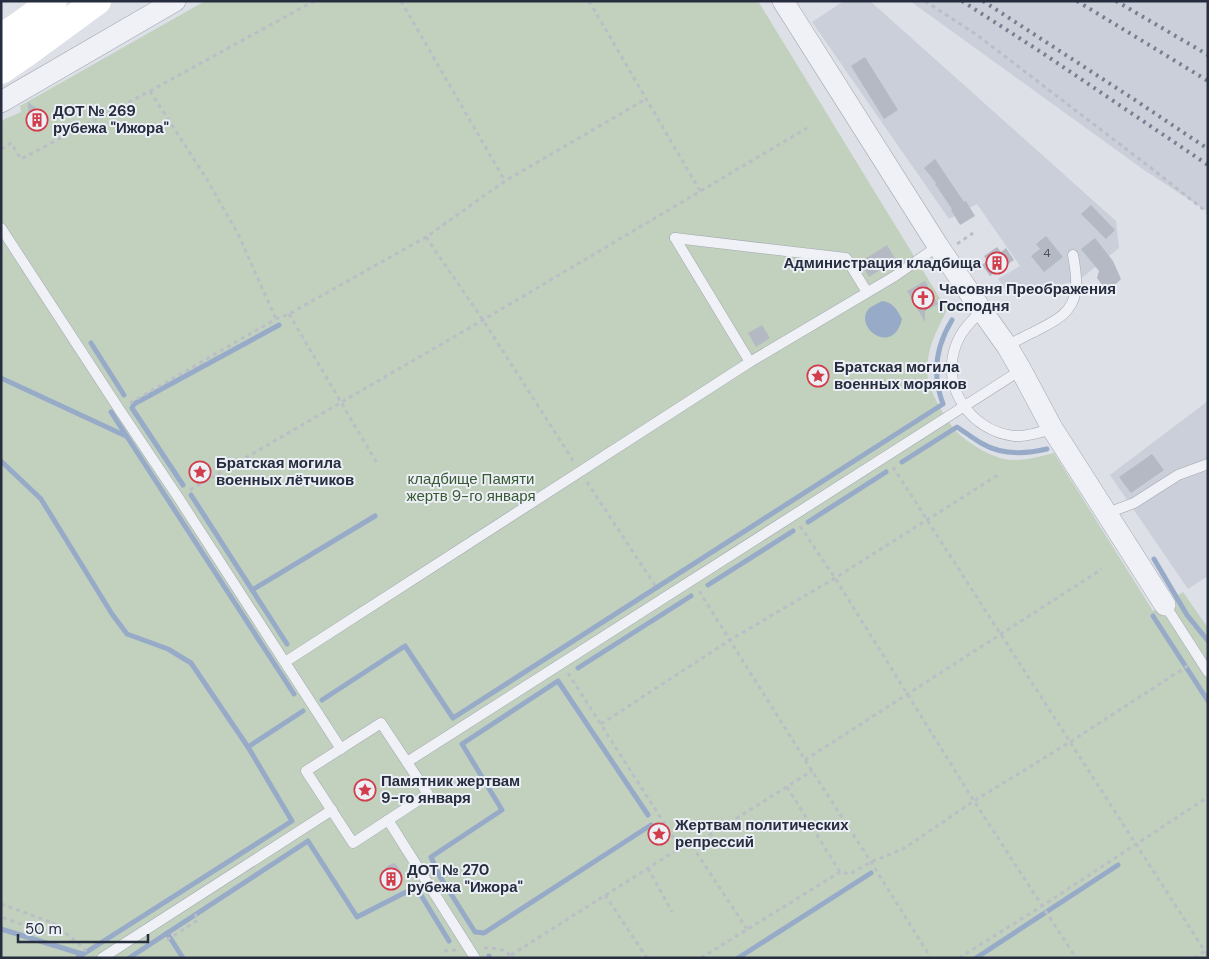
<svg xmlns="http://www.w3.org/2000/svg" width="1209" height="959" viewBox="0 0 1209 959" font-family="'DM Sans',sans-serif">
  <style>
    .built { fill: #cbcfd9 }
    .green { fill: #c1d1be }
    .water { fill: #97abc9 }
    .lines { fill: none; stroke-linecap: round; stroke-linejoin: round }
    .stream { stroke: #97abc9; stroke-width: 5 }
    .building { fill: #b4b9c4 }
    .service-casing { stroke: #a2a7b1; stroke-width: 11 }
    .minor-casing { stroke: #a2a7b1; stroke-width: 22 }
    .path { stroke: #bbbec6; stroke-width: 3; stroke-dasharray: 4 4; stroke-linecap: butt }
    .service { stroke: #f0f1f6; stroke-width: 10 }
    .minor { stroke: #f0f1f6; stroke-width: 21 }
    .secondary { stroke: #fff; stroke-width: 28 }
    .rail { stroke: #767f91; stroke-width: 4; stroke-dasharray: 2.5 5; stroke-linecap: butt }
    .labels { text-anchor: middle; stroke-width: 4; stroke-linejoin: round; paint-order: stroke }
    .number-label { font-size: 12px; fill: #4a5060 }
    .poi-label { font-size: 15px; font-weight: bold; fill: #262d3e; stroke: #eceff5; text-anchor: start }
    .park-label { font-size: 15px; fill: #385a33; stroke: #eceff5 }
  </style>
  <rect width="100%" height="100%" fill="#dde0e7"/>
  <g class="built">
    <polygon points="844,1 870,1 1116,221 1119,248 1083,277 1069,283 1009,294 998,279 1020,266 977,204 949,219 812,22"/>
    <polygon points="910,1 1208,1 1208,212 1144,170"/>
    <polygon points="1208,401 1208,576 1188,589 1110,475"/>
  </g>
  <path class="green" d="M205,1H758L947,310C940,324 929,344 928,360C927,367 927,377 929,383C933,397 947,422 958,433C968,443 990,456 1004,459C1021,462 1038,457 1054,453L1153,611L1183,592L1208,628V958H1V121L21,112L20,106Z"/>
  <path class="water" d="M882,301C893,302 897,310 902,319C894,354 859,332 866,313C868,307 877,304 882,301Z"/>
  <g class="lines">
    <g class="stream">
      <polyline points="91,343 124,395"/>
      <polyline points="1,378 126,436"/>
      <polyline points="111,412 294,694"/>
      <polyline points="1,461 41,499 112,614 127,634 168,649 191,663 248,747"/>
      <path d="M902,462L957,427C965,432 972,438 981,443C1001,455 1026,454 1047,449"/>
      <polyline points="183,485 132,408 134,404 279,325"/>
      <polyline points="191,495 287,644"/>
      <polyline points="808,522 886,472"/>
      <polyline points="1154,559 1187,615 1208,641"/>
      <polyline points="708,585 793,531"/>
      <polyline points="252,590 375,516"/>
      <polyline points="1153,616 1208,701"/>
      <polyline points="578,668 691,596"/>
      <path d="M322,700L405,646L453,718L943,404C932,375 936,346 952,320"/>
      <polyline points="648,815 558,681 462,744 502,810 431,857 439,875 475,932 484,933 651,825"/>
      <polyline points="1,929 82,954"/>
      <polyline points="167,933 183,958"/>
      <polyline points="489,956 490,958"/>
      <polyline points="77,958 292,821 248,747 303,711"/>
      <polyline points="129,958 308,841 357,917 416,887 449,941"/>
      <polyline points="738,958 871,873"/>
      <polyline points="976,958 1118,865"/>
    </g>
  </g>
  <g class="building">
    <polygon points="865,57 898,110 884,119 851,66"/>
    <polygon points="28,102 40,111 45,112 45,129 29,129"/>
    <polygon points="935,159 964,202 966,201 975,216 960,225 951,210 952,209 935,184 936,183 924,168"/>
    <polygon points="1091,205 1115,230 1106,239 1081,214"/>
    <polygon points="1046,236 1063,257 1044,272 1031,256 1040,249 1036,244"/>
    <polygon points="1095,238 1113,261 1121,279 1112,288 1102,285 1097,278 1099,271 1081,249"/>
    <polygon points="887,245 896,260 869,277 860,262"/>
    <polygon points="997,247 1001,252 1006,248 1014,260 990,276 982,265 987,261 984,256"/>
    <polygon points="925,281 938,304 925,311 925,322 907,291"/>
    <polygon points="762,325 770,338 756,347 748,333"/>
    <polygon points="1152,454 1164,470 1131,493 1119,477"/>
    <polygon points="395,863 402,873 397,885 384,887 381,872 389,865"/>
  </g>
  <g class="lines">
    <g class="service-casing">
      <g id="service">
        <polyline points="1,228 119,409 178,497 341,749"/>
        <polyline points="675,238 846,258 867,292"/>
        <polyline points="675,238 750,362"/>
        <path d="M982,311C971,321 961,331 956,345C940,387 971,431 1014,436C1027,437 1039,433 1052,428"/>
        <path d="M1007,346C1016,341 1025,336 1034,332C1054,321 1072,315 1076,290C1077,278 1075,266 1073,255"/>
        <polyline points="1105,514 1134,503 1178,475 1208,464"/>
        <polyline points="1165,605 1208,672"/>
        <polyline points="285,662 750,362 895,276 938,246"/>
        <polygon points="381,723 428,794 353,843 306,771"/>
        <polyline points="407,762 1021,370"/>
        <polyline points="388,820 475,958"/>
        <polyline points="102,958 332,810"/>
      </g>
    </g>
    <g class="minor-casing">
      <g id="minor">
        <polyline points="783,1 938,246 982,311 1007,346 1021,370 1052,428 1165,605"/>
        <polyline points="1,102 175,1"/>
      </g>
    </g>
    <g class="path">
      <polyline points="401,1 505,181"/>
      <polyline points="589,1 700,191"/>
      <polyline points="925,1 977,35 1151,168 1208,213"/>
      <polyline points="150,91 208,181 239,236 276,319"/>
      <polyline points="1,149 11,143 21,159 150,91 314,1"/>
      <polyline points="426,237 483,320 574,462"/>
      <polyline points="957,244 973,233"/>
      <polyline points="289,314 378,465"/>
      <polyline points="130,403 276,319 289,314 426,237 505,181 646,99"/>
      <polyline points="893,467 1208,956"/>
      <polyline points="587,482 656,587"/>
      <polyline points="190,490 483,320 807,128"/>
      <polyline points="800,526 835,578 974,801 1076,958"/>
      <polyline points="699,591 812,771 871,862 931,958"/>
      <polyline points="568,673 680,848"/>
      <polyline points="601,724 730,640 835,578 1001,473"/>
      <polyline points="805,760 1102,569"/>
      <polyline points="787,787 840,872 850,874 871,862 903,849 974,801 1070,742 1189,665"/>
      <polyline points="692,846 747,929"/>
      <polyline points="648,868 672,912"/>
      <polyline points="605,895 647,958"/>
      <polyline points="1,904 53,923 49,934 1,917"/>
      <polyline points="53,923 83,947 88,955"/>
      <polyline points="167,940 198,920 195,914"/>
      <path d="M484,948C496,948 505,948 512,958"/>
      <polyline points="444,951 456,950"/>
      <polyline points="511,955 680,848 692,846 812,771"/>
      <polyline points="701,958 840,872"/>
      <polyline points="959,958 1042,906 1208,797"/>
      <polyline points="1194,958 1208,949"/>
    </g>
    <use href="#service" class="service"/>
    <use href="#minor" class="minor"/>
    <g class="secondary">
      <polyline points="1,38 19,26 53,1"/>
      <polyline points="1,70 26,53 97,1"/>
    </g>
    <g class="rail">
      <polyline points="962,1 1044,54 1208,165"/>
      <polyline points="983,1 1138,102 1208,149"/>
      <polyline points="1077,1 1208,81"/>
      <polyline points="1116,1 1208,55"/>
    </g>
  </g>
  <defs>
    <g id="building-ring" transform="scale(1.125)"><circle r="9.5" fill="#eceff5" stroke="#d13d4a" stroke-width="1.5"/><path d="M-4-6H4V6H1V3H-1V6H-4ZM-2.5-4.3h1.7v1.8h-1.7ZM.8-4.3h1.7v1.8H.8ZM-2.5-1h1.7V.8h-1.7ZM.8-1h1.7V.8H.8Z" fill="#d13d4a"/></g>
    <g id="church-ring" transform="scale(1.125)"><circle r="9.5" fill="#eceff5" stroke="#d13d4a" stroke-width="1.5"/><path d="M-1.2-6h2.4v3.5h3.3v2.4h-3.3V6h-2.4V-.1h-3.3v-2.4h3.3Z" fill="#d13d4a"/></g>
    <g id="sight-ring" transform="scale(1.125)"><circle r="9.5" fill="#eceff5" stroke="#d13d4a" stroke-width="1.5"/><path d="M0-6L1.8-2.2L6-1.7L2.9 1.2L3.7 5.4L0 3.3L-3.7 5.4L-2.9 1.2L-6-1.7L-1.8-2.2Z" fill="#d13d4a"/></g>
  </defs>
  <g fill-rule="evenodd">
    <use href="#building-ring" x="37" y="120"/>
    <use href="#building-ring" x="997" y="263"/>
    <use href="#church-ring" x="923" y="298"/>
    <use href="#sight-ring" x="818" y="376"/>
    <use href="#sight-ring" x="200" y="472"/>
    <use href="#sight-ring" x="365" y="790"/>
    <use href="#sight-ring" x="659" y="834"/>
    <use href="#building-ring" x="391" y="879"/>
  </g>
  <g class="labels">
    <g class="number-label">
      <text x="1047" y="257">4</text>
    </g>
    <g class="poi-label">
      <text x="53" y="116">ДОТ № 269<tspan x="53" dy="17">рубежа "Ижора"</tspan></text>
      <text x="981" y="268" text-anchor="end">Администрация кладбища</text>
      <text x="939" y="294">Часовня Преображения<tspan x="939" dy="17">Господня</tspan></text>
      <text x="834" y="372">Братская могила<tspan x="834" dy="17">военных моряков</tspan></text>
      <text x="216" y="468">Братская могила<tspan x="216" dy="17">военных лётчиков</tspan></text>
      <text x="381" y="786">Памятник жертвам<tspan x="381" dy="17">9-го января</tspan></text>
      <text x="675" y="830">Жертвам политических<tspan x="675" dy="17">репрессий</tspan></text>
      <text x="407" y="875">ДОТ № 270<tspan x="407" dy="17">рубежа "Ижора"</tspan></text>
    </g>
    <g class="park-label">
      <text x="471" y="484">кладбище Памяти<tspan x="471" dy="17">жертв 9-го января</tspan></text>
    </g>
  </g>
  <rect width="1209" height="959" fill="none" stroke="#262d3e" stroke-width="5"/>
  <path d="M18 934v8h130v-8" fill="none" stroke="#262d3e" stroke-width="2.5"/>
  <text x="25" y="934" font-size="15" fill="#262d3e" stroke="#eceff5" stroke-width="4" paint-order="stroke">50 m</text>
</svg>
